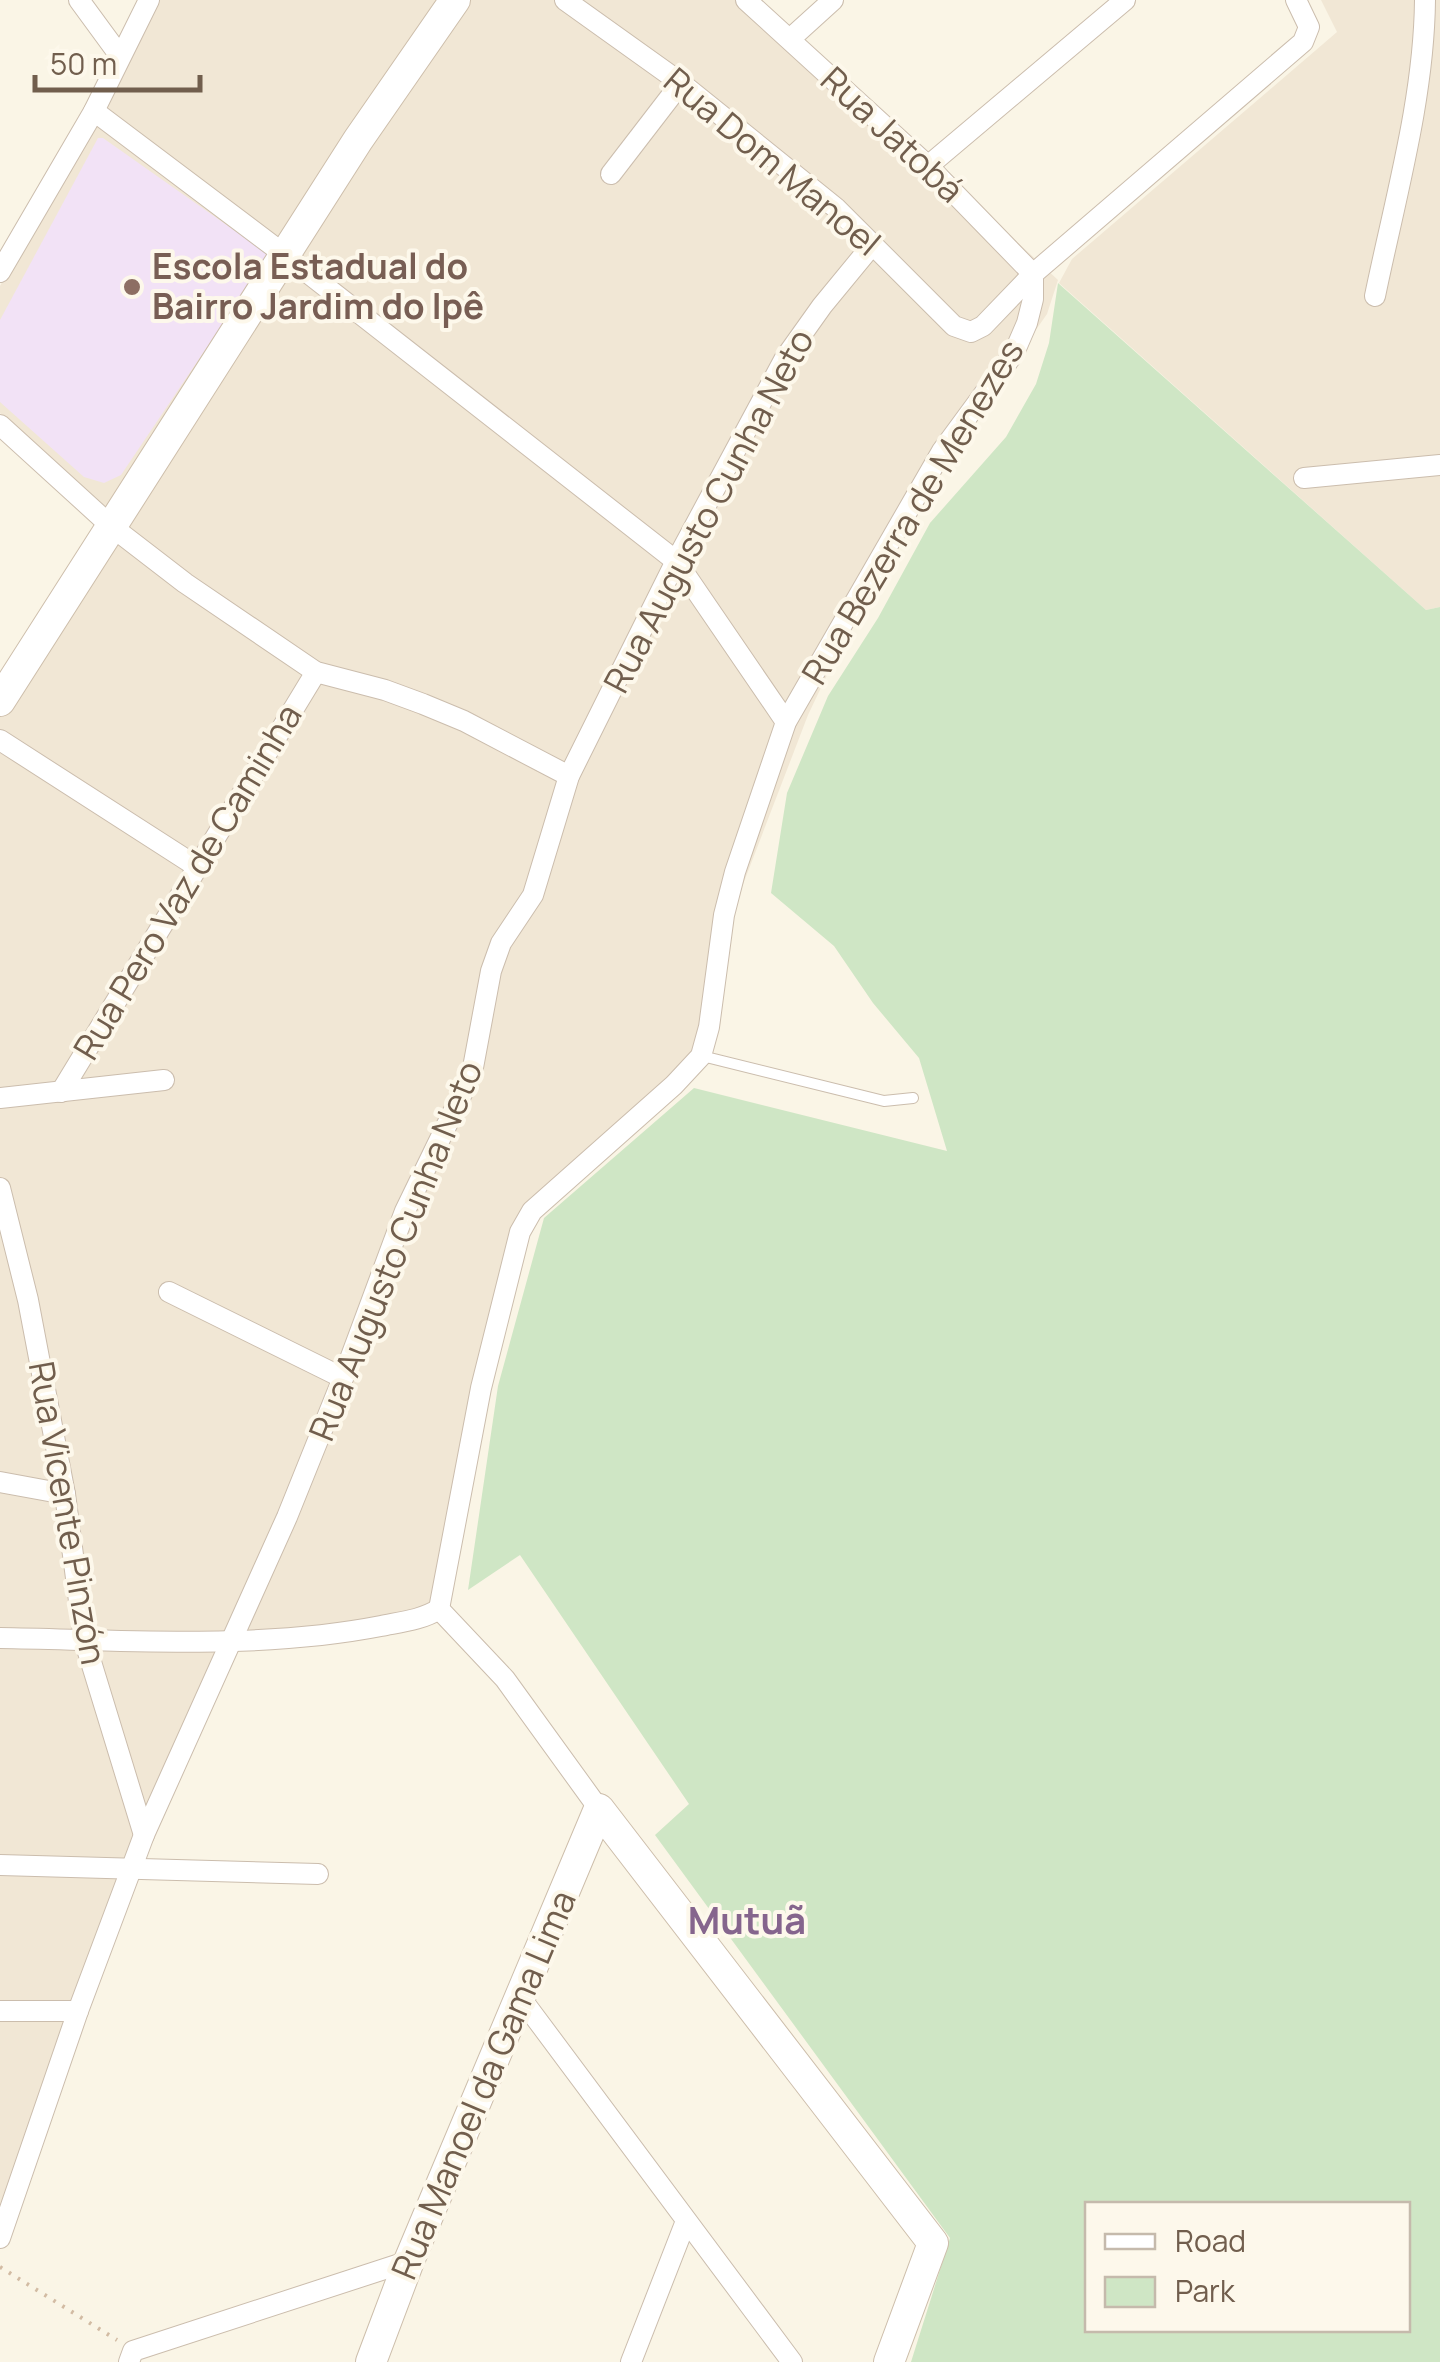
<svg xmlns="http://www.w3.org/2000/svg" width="1440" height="2362" viewBox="0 0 1440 2362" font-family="Manrope,sans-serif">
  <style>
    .residential { fill: #f1e7d5 }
    .education { fill: #f2e2f6 }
    .green { fill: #cfe6c5; fill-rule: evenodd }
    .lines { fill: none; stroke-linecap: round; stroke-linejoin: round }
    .lane-casing { stroke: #cbbdad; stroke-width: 12 }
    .street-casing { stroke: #cbbdad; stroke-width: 22 }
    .secondary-casing { stroke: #cdbeab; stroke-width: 32 }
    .path { stroke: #d2bba3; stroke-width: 4; stroke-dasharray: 2.5 8; stroke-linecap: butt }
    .lane { stroke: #fff; stroke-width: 10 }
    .street { stroke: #fff; stroke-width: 20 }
    .secondary { stroke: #fff; stroke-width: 30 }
    .education-dot { fill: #8d6e63; stroke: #fdf8eb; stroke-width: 4 }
    .labels { text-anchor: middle; stroke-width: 8; stroke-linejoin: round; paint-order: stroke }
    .street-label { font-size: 35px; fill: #715e4d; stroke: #fdf8eb }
    .education-label { font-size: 35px; font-weight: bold; fill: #785e54; stroke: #fdf8eb; text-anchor: start }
    .neighbourhood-label { font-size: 38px; font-weight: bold; fill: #85658d; stroke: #fdf8eb }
  </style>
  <rect width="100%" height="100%" fill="#faf5e6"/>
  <g class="residential">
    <polygon points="158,0 757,0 1058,280 1047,314 951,452 873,578 808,715 732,913 707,1060 610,1131 547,1184 514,1228 436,1617 231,1643 149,1836 0,2233 0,715 119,523 0,413 0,286"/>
    <polygon points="1321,0 1440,0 1440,607 1426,610 1059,283 1072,259 1337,32"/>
  </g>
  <polygon class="education" points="98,138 103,138 269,255 121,475 104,483 84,477 0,402 0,320"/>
  <path class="green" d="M1058,283L1426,610L1440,607V2362H911L950,2238L655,1835L689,1804L520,1555L468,1590L498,1386L544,1218L694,1088L947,1151L919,1058L873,1003L834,946L771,893L787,793L828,696L878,618L930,523L1006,437L1036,384L1049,343ZM1088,2204H1408V2330H1088Z"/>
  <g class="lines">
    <g class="lane-casing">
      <polyline id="lane" points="702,1056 884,1101 913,1098"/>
    </g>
    <g class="street-casing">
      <g id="street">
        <polyline points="79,0 120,56"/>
        <polyline points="565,0 681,83 836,208 954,326 971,332 983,326 1033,274 1303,42 1309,27 1296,0"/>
        <polyline points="746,0 928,166 1033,274"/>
        <polyline points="790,39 833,0"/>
        <polyline points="94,111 285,255 676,561 786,722"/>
        <polyline points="928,166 1125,0"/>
        <polyline points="611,174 681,83"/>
        <polyline points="0,272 94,111 149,0"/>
        <path d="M1375,296C1395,199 1424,99 1425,0"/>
        <polyline points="0,425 111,526 185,583 316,672 385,690 423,704 464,721 569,776"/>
        <polyline points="1304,478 1440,465"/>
        <polyline points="0,740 196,866"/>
        <polyline points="61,1092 316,672"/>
        <polyline points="0,1098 164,1080"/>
        <polyline points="0,1188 28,1300 65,1494 84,1639 144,1835"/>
        <polyline points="169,1292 343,1378"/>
        <polyline points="0,1482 65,1494"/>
        <polyline points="439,1609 481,1388 520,1232 532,1211 674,1085 701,1056 709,1027 724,915 735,872 786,722 942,451 1014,353 1027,323 1033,299 1033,274"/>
        <polyline points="439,1609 505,1679 599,1809"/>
        <path d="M0,1638C125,1640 257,1650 381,1626C401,1622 422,1620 439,1609"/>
        <polyline points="0,1865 318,1874"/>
        <polyline points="520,1997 792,2362"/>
        <polyline points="0,2011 78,2011"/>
        <polyline points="0,2238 78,2011 144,1835 287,1517 343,1378 405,1211 472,1073 491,971 501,943 533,895 569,776 676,561 785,358 822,306 873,244"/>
        <polyline points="129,2362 133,2351 409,2261"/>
        <polyline points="631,2362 686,2221"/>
      </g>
    </g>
    <g class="secondary-casing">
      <g id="secondary">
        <polyline points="0,701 358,140 455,0"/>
        <polyline points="371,2362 409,2261 599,1809 933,2243 889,2362"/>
      </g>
    </g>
    <polyline class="path" points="0,2267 117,2340"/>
    <use href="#lane" class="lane"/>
    <use href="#street" class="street"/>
    <use href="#secondary" class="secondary"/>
  </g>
  <circle class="education-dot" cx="132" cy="287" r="10"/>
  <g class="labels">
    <g class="street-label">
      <text transform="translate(892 135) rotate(43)" y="12">Rua Jatobá</text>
      <text transform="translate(772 162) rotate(40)" y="12">Rua Dom Manoel</text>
      <text transform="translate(709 511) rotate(-62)" y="12">Rua Augusto Cunha Neto</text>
      <text transform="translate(913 512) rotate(-59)" y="12">Rua Bezerra de Menezes</text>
      <text transform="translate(188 882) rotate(-59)" y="12">Rua Pero Vaz de Caminha</text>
      <text transform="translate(396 1251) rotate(-68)" y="12">Rua Augusto Cunha Neto</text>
      <text transform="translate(67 1513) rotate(80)" y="12">Rua Vicente Pinzón</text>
      <text transform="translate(484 2085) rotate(-67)" y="12">Rua Manoel da Gama Lima</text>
    </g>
    <g class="education-label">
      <text x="152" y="279">Escola Estadual do<tspan x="152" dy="40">Bairro Jardim do Ipê</tspan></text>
    </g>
    <g class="neighbourhood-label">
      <text x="747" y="1934">Mutuã</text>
    </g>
  </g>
  <rect x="1085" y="2202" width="325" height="130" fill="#fdf8eb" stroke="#c5baac" stroke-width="2.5"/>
  <rect x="1105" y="2234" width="50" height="15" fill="#ffffff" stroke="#c5baac" stroke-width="2.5"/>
  <text x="1175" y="2252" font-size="30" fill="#715e4d">Road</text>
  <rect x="1105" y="2277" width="50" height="30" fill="#cfe6c5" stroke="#c5baac" stroke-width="2.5"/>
  <text x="1175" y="2302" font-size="30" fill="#715e4d">Park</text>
  <path d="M35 75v15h165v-15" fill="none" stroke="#715e4d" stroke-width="5"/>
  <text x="50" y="75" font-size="30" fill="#715e4d" stroke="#fdf8eb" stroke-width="8" paint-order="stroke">50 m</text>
</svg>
